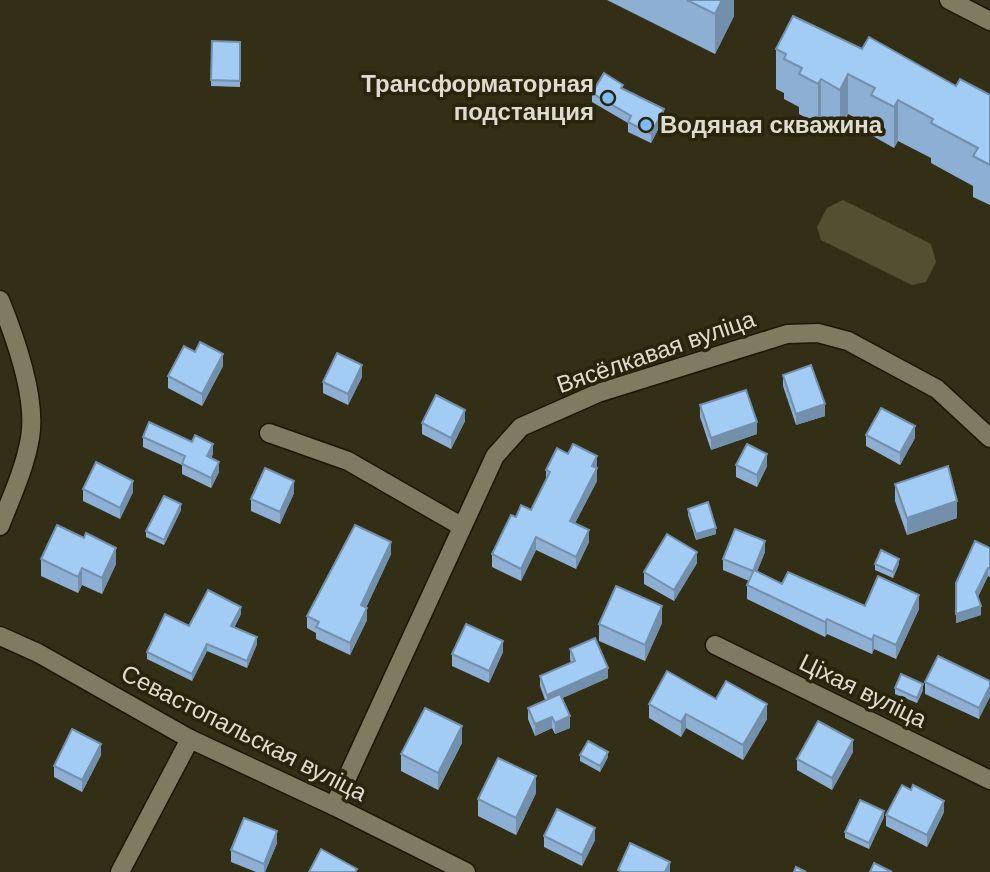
<svg xmlns="http://www.w3.org/2000/svg" width="990" height="872" viewBox="0 0 990 872" font-family="Arial,sans-serif">
  <style>
    .green { fill: #544f31 }
    .lines { fill: none; stroke-linecap: round; stroke-linejoin: round }
    .minor-casing { stroke: #1b1702; stroke-width: 21 }
    .secondary-casing { stroke: #1b1702; stroke-width: 21 }
    .minor { stroke: #7f7b60; stroke-width: 18 }
    .secondary { stroke: #7f7b60; stroke-width: 18 }
    .wall { fill: #8cafd3 }
    .shaded-wall { fill: #728fac }
    .building { fill: #a3ccf5; stroke: #728fac; stroke-width: 2 }
    .poi-dot { fill: #7fbdfa; stroke: #29250d; stroke-width: 2.5 }
    .labels { text-anchor: middle; stroke-width: 7; stroke-linejoin: round; paint-order: stroke }
    .poi-label { font-size: 24px; font-weight: bold; fill: #dedcce; stroke: #29250d; text-anchor: end }
    .street-label { font-size: 24px; fill: #dedcce; stroke: #29250d }
  </style>
  <rect width="100%" height="100%" fill="#332f17"/>
  <polygon class="green" points="843,200 931,244 936,262 926,282 912,285 821,240 817,227 827,208"/>
  <g class="lines">
    <g class="minor-casing">
      <g id="minor">
        <path d="M0,300C15,337 37,398 30,438C25,468 11,498 0,526"/>
        <polyline points="269,433 348,461 461,526"/>
        <polyline points="0,636 38,653 190,739 334,806 466,872"/>
        <polyline points="715,645 990,780"/>
        <polyline points="334,806 495,456 521,427 598,393 787,334 818,333 848,341 937,389 990,438"/>
        <polyline points="120,872 190,739"/>
      </g>
    </g>
    <g class="secondary-casing">
      <polyline id="secondary" points="949,0 990,21"/>
    </g>
    <use href="#minor" class="minor"/>
    <use href="#secondary" class="secondary"/>
  </g>
  <g class="wall">
    <polygon points="607,0 734,0 734,16 715,54"/>
    <polygon points="212,41 240,42 240,87 211,86"/>
    <polygon points="776,49 862,49 956,86 990,95 990,205 973,197 973,186 931,163 931,158 898,141 894,148 871,135 871,126 848,114 840,130 821,119 818,124 799,114 799,107 784,99 784,93 776,89"/>
    <polygon points="623,89 664,118 651,143 628,132 628,123 592,102 592,93"/>
    <polygon points="223,366 202,406 168,388 168,376"/>
    <polygon points="783,375 825,416 796,425 783,386"/>
    <polygon points="362,377 348,405 323,393 323,382"/>
    <polygon points="700,405 757,434 711,450 700,417"/>
    <polygon points="465,421 451,449 422,434 422,423"/>
    <polygon points="866,435 915,438 900,465 866,446"/>
    <polygon points="143,437 213,454 211,458 219,472 211,488 182,474 182,465 143,447"/>
    <polygon points="736,465 767,466 757,487 736,477"/>
    <polygon points="546,470 597,481 575,523 589,542 576,569 536,550 521,581 492,567 492,554 516,517 531,510 546,480"/>
    <polygon points="895,484 957,518 907,535 895,501"/>
    <polygon points="83,489 133,492 120,519 83,501"/>
    <polygon points="294,493 280,524 251,511 251,499"/>
    <polygon points="688,509 716,534 696,540 688,515"/>
    <polygon points="181,510 164,545 146,537 146,531"/>
    <polygon points="990,548 990,577 988,576 978,597 981,615 956,623 956,583"/>
    <polygon points="765,552 757,571 782,584 865,606 919,609 896,659 874,649 872,654 827,634 825,637 747,599 747,585 749,581 723,570 723,559"/>
    <polygon points="391,554 366,608 367,620 350,655 316,639 316,633 307,628 307,616"/>
    <polygon points="41,559 116,564 102,594 82,585 78,593 41,576"/>
    <polygon points="697,563 674,601 644,584 644,572"/>
    <polygon points="875,564 899,564 893,578 875,570"/>
    <polygon points="241,614 234,628 257,644 247,668 207,651 192,681 147,659 147,652 189,626"/>
    <polygon points="662,623 645,661 599,641 599,624"/>
    <polygon points="570,649 608,678 562,698 570,728 555,734 552,728 535,736 528,719 528,708 545,700 540,686 540,676 571,663 570,659"/>
    <polygon points="503,652 489,683 452,666 452,654"/>
    <polygon points="990,681 979,719 925,694 925,682"/>
    <polygon points="895,688 923,690 917,703 895,694"/>
    <polygon points="716,699 767,719 743,760 686,728 681,737 649,718 649,704"/>
    <polygon points="462,743 438,790 401,771 401,754"/>
    <polygon points="853,752 832,790 797,770 797,759"/>
    <polygon points="101,755 82,792 54,777 54,766"/>
    <polygon points="580,755 608,757 600,772 580,761"/>
    <polygon points="536,793 516,835 478,816 478,799"/>
    <polygon points="944,812 927,847 886,826 886,815"/>
    <polygon points="884,817 869,849 845,838 845,832"/>
    <polygon points="544,836 595,840 582,866 544,847"/>
    <polygon points="277,843 265,872 256,872 231,862 231,850"/>
  </g>
  <g class="shaded-wall">
    <polygon points="722,0 734,0 734,16 715,54 715,14"/>
    <polygon points="848,74 848,114 840,130 840,90"/>
    <polygon points="821,79 821,119 818,124 818,84"/>
    <polygon points="898,100 898,141 894,148 894,107"/>
    <polygon points="664,109 664,118 651,143 651,134"/>
    <polygon points="223,354 223,366 202,406 202,394"/>
    <polygon points="362,365 362,377 348,405 348,394"/>
    <polygon points="825,404 825,416 796,425 796,414"/>
    <polygon points="465,410 465,421 451,449 451,438"/>
    <polygon points="757,422 757,434 711,450 711,438"/>
    <polygon points="915,426 915,438 900,465 900,453"/>
    <polygon points="213,444 213,454 207,466 207,456"/>
    <polygon points="767,454 767,466 757,487 757,475"/>
    <polygon points="597,456 597,481 570,533 570,521"/>
    <polygon points="219,462 219,472 211,488 211,478"/>
    <polygon points="133,481 133,492 120,519 120,508"/>
    <polygon points="294,481 294,493 280,524 280,512"/>
    <polygon points="957,501 957,518 907,535 907,518"/>
    <polygon points="181,504 181,510 164,545 164,540"/>
    <polygon points="716,528 716,534 696,540 696,534"/>
    <polygon points="589,530 589,542 576,569 576,557"/>
    <polygon points="536,537 536,550 521,581 521,569"/>
    <polygon points="765,541 765,552 753,582 753,571"/>
    <polygon points="391,542 391,554 361,618 361,605"/>
    <polygon points="116,548 116,564 102,594 102,578"/>
    <polygon points="697,552 697,563 674,601 674,590"/>
    <polygon points="899,559 899,564 893,578 893,572"/>
    <polygon points="82,568 82,585 78,593 78,577"/>
    <polygon points="988,568 988,576 976,601 976,592"/>
    <polygon points="919,595 919,609 896,659 896,645"/>
    <polygon points="662,606 662,623 645,661 645,645"/>
    <polygon points="981,606 981,615 956,623 956,614"/>
    <polygon points="241,607 241,614 231,633 231,626"/>
    <polygon points="367,608 367,620 350,655 350,643"/>
    <polygon points="827,619 827,634 825,637 825,622"/>
    <polygon points="874,635 874,649 872,654 872,640"/>
    <polygon points="257,637 257,644 247,668 247,661"/>
    <polygon points="503,641 503,652 489,683 489,671"/>
    <polygon points="207,644 207,651 192,681 192,674"/>
    <polygon points="608,668 608,678 547,705 547,695"/>
    <polygon points="923,684 923,690 917,703 917,698"/>
    <polygon points="990,686 990,697 979,719 979,708"/>
    <polygon points="767,704 767,719 743,760 743,745"/>
    <polygon points="686,714 686,728 681,737 681,722"/>
    <polygon points="570,716 570,728 555,734 555,723"/>
    <polygon points="552,717 552,728 535,736 535,724"/>
    <polygon points="462,726 462,743 438,790 438,773"/>
    <polygon points="853,740 853,752 832,790 832,778"/>
    <polygon points="101,744 101,755 82,792 82,780"/>
    <polygon points="608,752 608,757 600,772 600,766"/>
    <polygon points="536,776 536,793 516,835 516,818"/>
    <polygon points="944,801 944,812 927,847 927,835"/>
    <polygon points="884,811 884,817 869,849 869,843"/>
    <polygon points="595,828 595,840 582,866 582,855"/>
    <polygon points="277,831 277,843 265,872 264,872 264,864"/>
    <polygon points="670,862 670,872 665,872"/>
  </g>
  <g class="building">
    <polygon points="687,0 722,0 715,14"/>
    <polygon points="793,16 862,49 869,37 956,86 960,79 990,95 990,165 973,156 978,148 931,123 933,119 898,100 894,107 871,95 875,88 848,74 840,90 821,79 818,84 799,74 802,68 784,59 786,54 776,49"/>
    <polygon points="212,41 240,42 240,81 211,80"/>
    <polygon points="604,73 623,85 621,88 664,109 651,134 628,122 631,116 592,93"/>
    <polygon points="200,342 223,354 202,394 168,376 184,346 195,352"/>
    <polygon points="337,353 362,365 348,394 323,382"/>
    <polygon points="811,365 825,404 796,414 783,375"/>
    <polygon points="746,390 757,422 711,438 700,405"/>
    <polygon points="436,395 465,410 451,438 422,423"/>
    <polygon points="881,408 915,426 900,453 866,435"/>
    <polygon points="149,422 192,442 195,435 213,444 207,456 219,462 211,478 182,464 185,456 143,437"/>
    <polygon points="573,444 597,456 592,466 597,468 570,521 589,530 576,557 536,537 521,569 492,554 511,515 516,517 521,505 531,510 550,472 546,470 557,448 568,454"/>
    <polygon points="747,444 767,454 757,475 736,465"/>
    <polygon points="96,462 133,481 120,508 83,489"/>
    <polygon points="948,466 957,501 907,518 895,484"/>
    <polygon points="265,468 294,481 280,512 251,499"/>
    <polygon points="164,496 181,504 164,540 146,531"/>
    <polygon points="708,502 716,528 696,534 688,509"/>
    <polygon points="57,525 84,538 86,533 116,548 102,578 82,568 78,577 41,559"/>
    <polygon points="355,525 391,542 361,605 367,608 350,643 316,627 319,622 307,616"/>
    <polygon points="735,529 765,541 753,571 723,559"/>
    <polygon points="667,534 697,552 674,590 644,572"/>
    <polygon points="975,541 990,548 990,569 988,568 976,592 981,606 956,614 956,583"/>
    <polygon points="881,550 899,559 893,572 875,564"/>
    <polygon points="754,570 782,584 788,572 865,606 878,576 919,595 896,645 874,635 872,640 827,619 825,622 747,585"/>
    <polygon points="616,586 662,606 645,645 599,624"/>
    <polygon points="208,590 241,607 231,626 257,637 247,661 207,644 192,674 147,652 165,614 189,626"/>
    <polygon points="466,624 503,641 489,671 452,654"/>
    <polygon points="595,638 608,668 547,695 540,676 575,661 570,649"/>
    <polygon points="938,656 990,681 990,686 979,708 925,682"/>
    <polygon points="667,671 716,699 726,681 767,704 743,745 686,714 681,722 649,704"/>
    <polygon points="901,674 923,684 917,698 895,688"/>
    <polygon points="560,694 570,716 555,723 552,717 535,724 528,708"/>
    <polygon points="425,708 462,726 438,773 401,754"/>
    <polygon points="818,721 853,740 832,778 797,759"/>
    <polygon points="72,729 101,744 82,780 54,766"/>
    <polygon points="588,741 608,752 600,766 580,755"/>
    <polygon points="498,758 536,776 516,818 478,799"/>
    <polygon points="902,785 911,790 913,785 944,801 927,835 886,815"/>
    <polygon points="860,800 884,811 869,843 845,832"/>
    <polygon points="557,809 595,828 582,855 544,836"/>
    <polygon points="244,818 277,831 264,864 231,850"/>
    <polygon points="630,843 670,862 665,872 622,872 618,870"/>
    <polygon points="321,849 357,869 355,872 309,872"/>
    <polygon points="874,863 892,872 870,872"/>
    <polygon points="796,867 806,872 794,872"/>
  </g>
  <g class="poi-dot">
    <circle cx="608" cy="98" r="7"/>
    <circle cx="646" cy="125" r="7"/>
  </g>
  <g class="labels">
    <g class="poi-label">
      <text x="594" y="92">Трансформаторная<tspan x="594" dy="28">подстанция</tspan></text>
      <text x="660" y="133" text-anchor="start">Водяная скважина</text>
    </g>
    <g class="street-label">
      <text transform="translate(656 352) rotate(-19)" y="8">Вясёлкавая вуліца</text>
      <text transform="translate(863 691) rotate(26)" y="8">Ціхая вуліца</text>
      <text transform="translate(244 733) rotate(27)" y="8">Севастопальская вуліца</text>
    </g>
  </g>
</svg>
